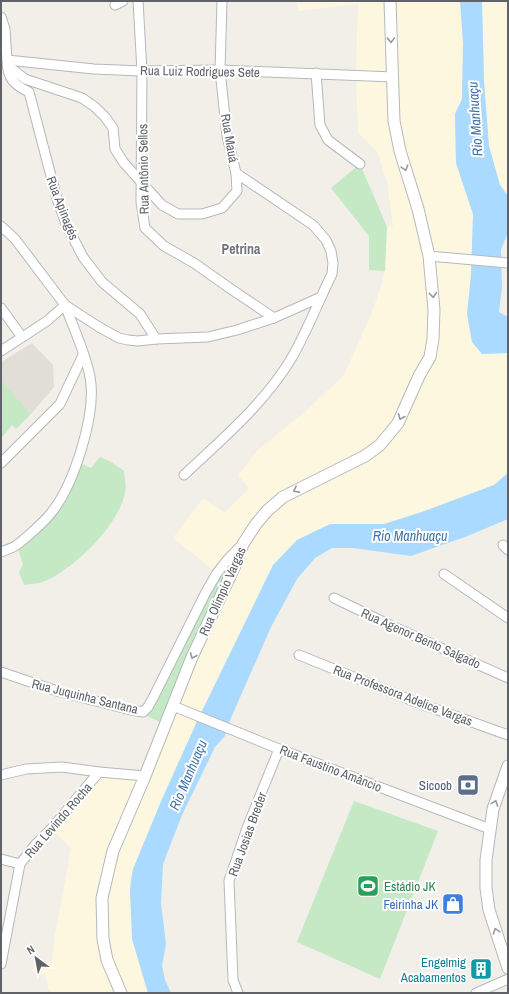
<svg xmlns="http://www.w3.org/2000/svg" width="509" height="994" viewBox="0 0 509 994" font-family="'Archivo Narrow',sans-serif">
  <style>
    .commercial { fill: #fef7e0 }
    .education { fill: #e1ded6 }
    .green { fill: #c5e8c5 }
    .water { fill: #aadaff }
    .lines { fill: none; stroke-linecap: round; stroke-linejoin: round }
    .minor-casing { stroke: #b5b8bc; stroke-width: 11 }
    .tertiary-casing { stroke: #b5b8bc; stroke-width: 13 }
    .minor { stroke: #fff; stroke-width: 9 }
    .tertiary { stroke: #fff; stroke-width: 11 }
    .oneway { stroke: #979a9d }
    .labels { text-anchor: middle; stroke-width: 4; stroke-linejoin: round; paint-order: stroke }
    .street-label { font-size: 13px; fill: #5f6368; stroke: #fff }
    .service-label { font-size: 13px; fill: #4e5e75; stroke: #fff; text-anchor: end }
    .leisure-label { font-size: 13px; fill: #27864d; stroke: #fff; text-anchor: start }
    .shop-label { font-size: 13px; fill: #366cbe; stroke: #fff; text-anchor: end }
    .culture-label { font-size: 13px; fill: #0d838f; stroke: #fff; text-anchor: end }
    .water-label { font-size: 14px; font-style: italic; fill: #4174aa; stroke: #fff }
    .neighbourhood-label { font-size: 14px; font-weight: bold; fill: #70757a; stroke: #fff }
  </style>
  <rect width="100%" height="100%" fill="#f1efe8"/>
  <g class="commercial">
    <polygon points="297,1 460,1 463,43 462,99 455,114 456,163 473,214 471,275 467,314 482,354 508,353 508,473 494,485 422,512 384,524 330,524 199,717 162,799 131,880 131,905 137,958 148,993 53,993 48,988 46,975 32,971 35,964 52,961 55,935 71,849 52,828 99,772 145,776 217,573 173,538 203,498 225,513 249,488 238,475 258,450 306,411 344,375 370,317 381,287 385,271 387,227 393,226 387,182 377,151 358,133 356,76 358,4 298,11"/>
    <polygon points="482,1 508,1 508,196 500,185 489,146 484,81"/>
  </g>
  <polygon class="education" points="32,343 53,365 54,387 31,414 1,380 1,362"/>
  <g class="green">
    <polygon points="360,164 387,227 385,271 369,270 369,236 331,188"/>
    <polygon points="1,380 31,414 16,429 12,425 1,439"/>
    <path d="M100,457L111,462L124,471C124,478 127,486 125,493C118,526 75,568 45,581C38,584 30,584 24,585L19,572L23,565L17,545L51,513L77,462L91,468Z"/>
    <polygon points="243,544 166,725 139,712 143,711 206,592"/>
    <polygon points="354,801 438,831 380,979 297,942"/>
  </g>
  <g class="water">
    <polygon points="460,1 482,1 484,81 489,146 500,185 508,196 508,232 501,250 502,287 499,312 508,317 508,353 482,354 472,342 467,314 471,275 473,214 456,163 455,114 462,99 463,43"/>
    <polygon points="508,473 508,519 465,537 411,556 353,548 332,548 315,558 297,579 271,627 227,727 225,736 215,747 182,815 163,864 161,903 166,944 162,966 165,980 171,993 148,993 132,939 130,891 131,880 133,869 162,799 199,717 273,565 297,540 330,524 384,524 422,512 494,485"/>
  </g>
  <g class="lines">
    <g class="minor-casing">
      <g id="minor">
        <polyline points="138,1 142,71 141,202 145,228 164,246 194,263 228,287 274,318"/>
        <polyline points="115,5 123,1"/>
        <polyline points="1,17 5,29 7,60 11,68 25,79 82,98 95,107 105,117 113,128 115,149 124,163 162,205 178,214 202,214 222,208 237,191 236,173"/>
        <polyline points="316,73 320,125 328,140 360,164"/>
        <polyline points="1,226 15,239 65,305 99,327 119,338 128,340 138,341 156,339 208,337 237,330 274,318 321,297"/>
        <polyline points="429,256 508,263"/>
        <polyline points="1,308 22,337"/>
        <path d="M156,339L140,314L102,282L83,257L66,224L57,199L29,92C14,85 7,78 7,60L94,69L142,71L220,70L393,77"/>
        <path d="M1,351L47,321L65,305C73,327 86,354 90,377C97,413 74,485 51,513C44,522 27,537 18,544C13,548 6,550 1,552"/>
        <polyline points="1,463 60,404 83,355"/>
        <path d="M184,475C222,439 264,404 291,359C307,332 318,302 332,274L333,263L331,251L326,240L313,225L236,173L227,136L220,70L222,1"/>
        <polyline points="503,545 508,550"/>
        <polyline points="444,574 508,618"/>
        <polyline points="334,598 394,627 508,678"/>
        <polyline points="299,655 413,701 508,735"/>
        <polyline points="1,672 57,691 131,710 143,712 148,707 153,698 206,592 217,573 228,559 242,545"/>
        <polyline points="173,706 279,749 490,829"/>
        <polyline points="1,775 26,769 62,767 99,772 145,776"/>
        <polyline points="1,859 20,864"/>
        <polyline points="1,964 20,864 35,845 52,828 99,772"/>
        <polyline points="238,993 233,980 229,881 247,828 279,749"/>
        <polyline points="476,993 508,979"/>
      </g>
    </g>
    <g class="tertiary-casing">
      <g id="tertiary">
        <polyline points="508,766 493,809 486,860 486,888 489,910 508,968"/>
        <polyline points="121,993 107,960 103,939 102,898 113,851 145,776 192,657 234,568 243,544 256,524 267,511 283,497 365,456 380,445 398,423 419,376 430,357 433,339 434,310 429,256 418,209 400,151 394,121 390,1"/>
      </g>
    </g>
    <use href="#minor" class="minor"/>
    <use href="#tertiary" class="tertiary"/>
  </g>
  <defs><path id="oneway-chevron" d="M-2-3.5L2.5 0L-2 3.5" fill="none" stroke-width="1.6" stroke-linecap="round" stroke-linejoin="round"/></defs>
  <g class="oneway">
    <use href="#oneway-chevron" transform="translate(391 40) rotate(88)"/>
    <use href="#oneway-chevron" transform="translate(405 168) rotate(73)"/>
    <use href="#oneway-chevron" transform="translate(433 295) rotate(85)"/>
    <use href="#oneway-chevron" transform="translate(401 417) rotate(113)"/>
    <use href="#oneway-chevron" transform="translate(296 490) rotate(152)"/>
    <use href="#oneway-chevron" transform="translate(193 656) rotate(113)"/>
    <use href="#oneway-chevron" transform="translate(495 803) rotate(-70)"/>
    <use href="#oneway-chevron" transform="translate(496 931) rotate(-108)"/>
  </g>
  <defs>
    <g id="bank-square" transform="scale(1.15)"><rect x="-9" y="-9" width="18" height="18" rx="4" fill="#5c6f8a" stroke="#fff"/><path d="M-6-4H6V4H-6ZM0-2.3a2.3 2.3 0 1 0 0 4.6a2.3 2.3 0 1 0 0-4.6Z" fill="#fff"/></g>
    <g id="stadium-square" transform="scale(1.15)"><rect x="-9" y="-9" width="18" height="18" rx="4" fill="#2e9e5b" stroke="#fff"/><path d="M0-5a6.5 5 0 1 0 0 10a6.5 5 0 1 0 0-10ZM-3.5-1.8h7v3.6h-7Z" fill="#fff"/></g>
    <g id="shop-square" transform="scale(1.15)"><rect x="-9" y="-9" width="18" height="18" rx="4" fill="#3f7fe0" stroke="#fff"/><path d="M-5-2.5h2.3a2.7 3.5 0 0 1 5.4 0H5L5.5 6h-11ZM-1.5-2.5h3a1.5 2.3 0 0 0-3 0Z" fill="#fff"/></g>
    <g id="building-square" transform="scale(1.15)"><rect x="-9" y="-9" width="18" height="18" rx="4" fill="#0f9aa8" stroke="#fff"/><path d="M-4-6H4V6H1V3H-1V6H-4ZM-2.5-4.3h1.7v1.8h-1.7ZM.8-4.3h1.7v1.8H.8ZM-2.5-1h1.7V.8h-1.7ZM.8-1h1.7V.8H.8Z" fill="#fff"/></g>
  </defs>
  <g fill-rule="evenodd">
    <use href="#bank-square" x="468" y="785"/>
    <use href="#stadium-square" x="368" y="886"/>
    <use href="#shop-square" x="453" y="904"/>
    <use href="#building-square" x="481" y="969"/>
  </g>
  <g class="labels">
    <g class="street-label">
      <text transform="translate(200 71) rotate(1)" y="5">Rua Luiz Rodrigues Sete</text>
      <text transform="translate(230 138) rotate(80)" y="5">Rua Mauá</text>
      <text transform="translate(143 169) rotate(-91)" y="5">Rua Antônio Sellos</text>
      <text transform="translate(63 208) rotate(69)" y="5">Rua Apinagés</text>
      <text transform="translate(222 591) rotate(-66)" y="5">Rua Olímpio Vargas</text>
      <text transform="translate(421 638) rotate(24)" y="5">Rua Agenor Bento Salgado</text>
      <text transform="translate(403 695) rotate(21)" y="5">Rua Professora Adelice Vargas</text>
      <text transform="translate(85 696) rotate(14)" y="5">Rua Juquinha Santana</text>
      <text transform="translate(331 768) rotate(21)" y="5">Rua Faustino Amâncio</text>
      <text transform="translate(58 820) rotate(-49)" y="5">Rua Levindo Rocha</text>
      <text transform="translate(247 834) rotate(-70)" y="5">Rua Josias Breder</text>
    </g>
    <g class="service-label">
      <text x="452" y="790">Sicoob</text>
    </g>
    <g class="leisure-label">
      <text x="384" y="891">Estádio JK</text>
    </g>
    <g class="shop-label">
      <text x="438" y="909">Feirinha JK</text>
    </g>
    <g class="culture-label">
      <text x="466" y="967">Engelmig<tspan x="466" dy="15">Acabamentos</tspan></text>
    </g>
    <g class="water-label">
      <text transform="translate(475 119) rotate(-94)" y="5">Rio Manhuaçu</text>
      <text x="410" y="541">Rio Manhuaçu</text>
      <text transform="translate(188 775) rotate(-67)" y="5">Rio Manhuaçu</text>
    </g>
    <g class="neighbourhood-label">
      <text x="241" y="254">Petrina</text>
    </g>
  </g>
  <rect width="509" height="994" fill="none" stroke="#5f6368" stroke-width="4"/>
  <g transform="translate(36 958) rotate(328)" stroke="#ffffff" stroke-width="3" paint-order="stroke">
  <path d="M0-3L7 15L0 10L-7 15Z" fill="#5f6368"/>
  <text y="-6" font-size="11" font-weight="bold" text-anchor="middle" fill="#5f6368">N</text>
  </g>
</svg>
